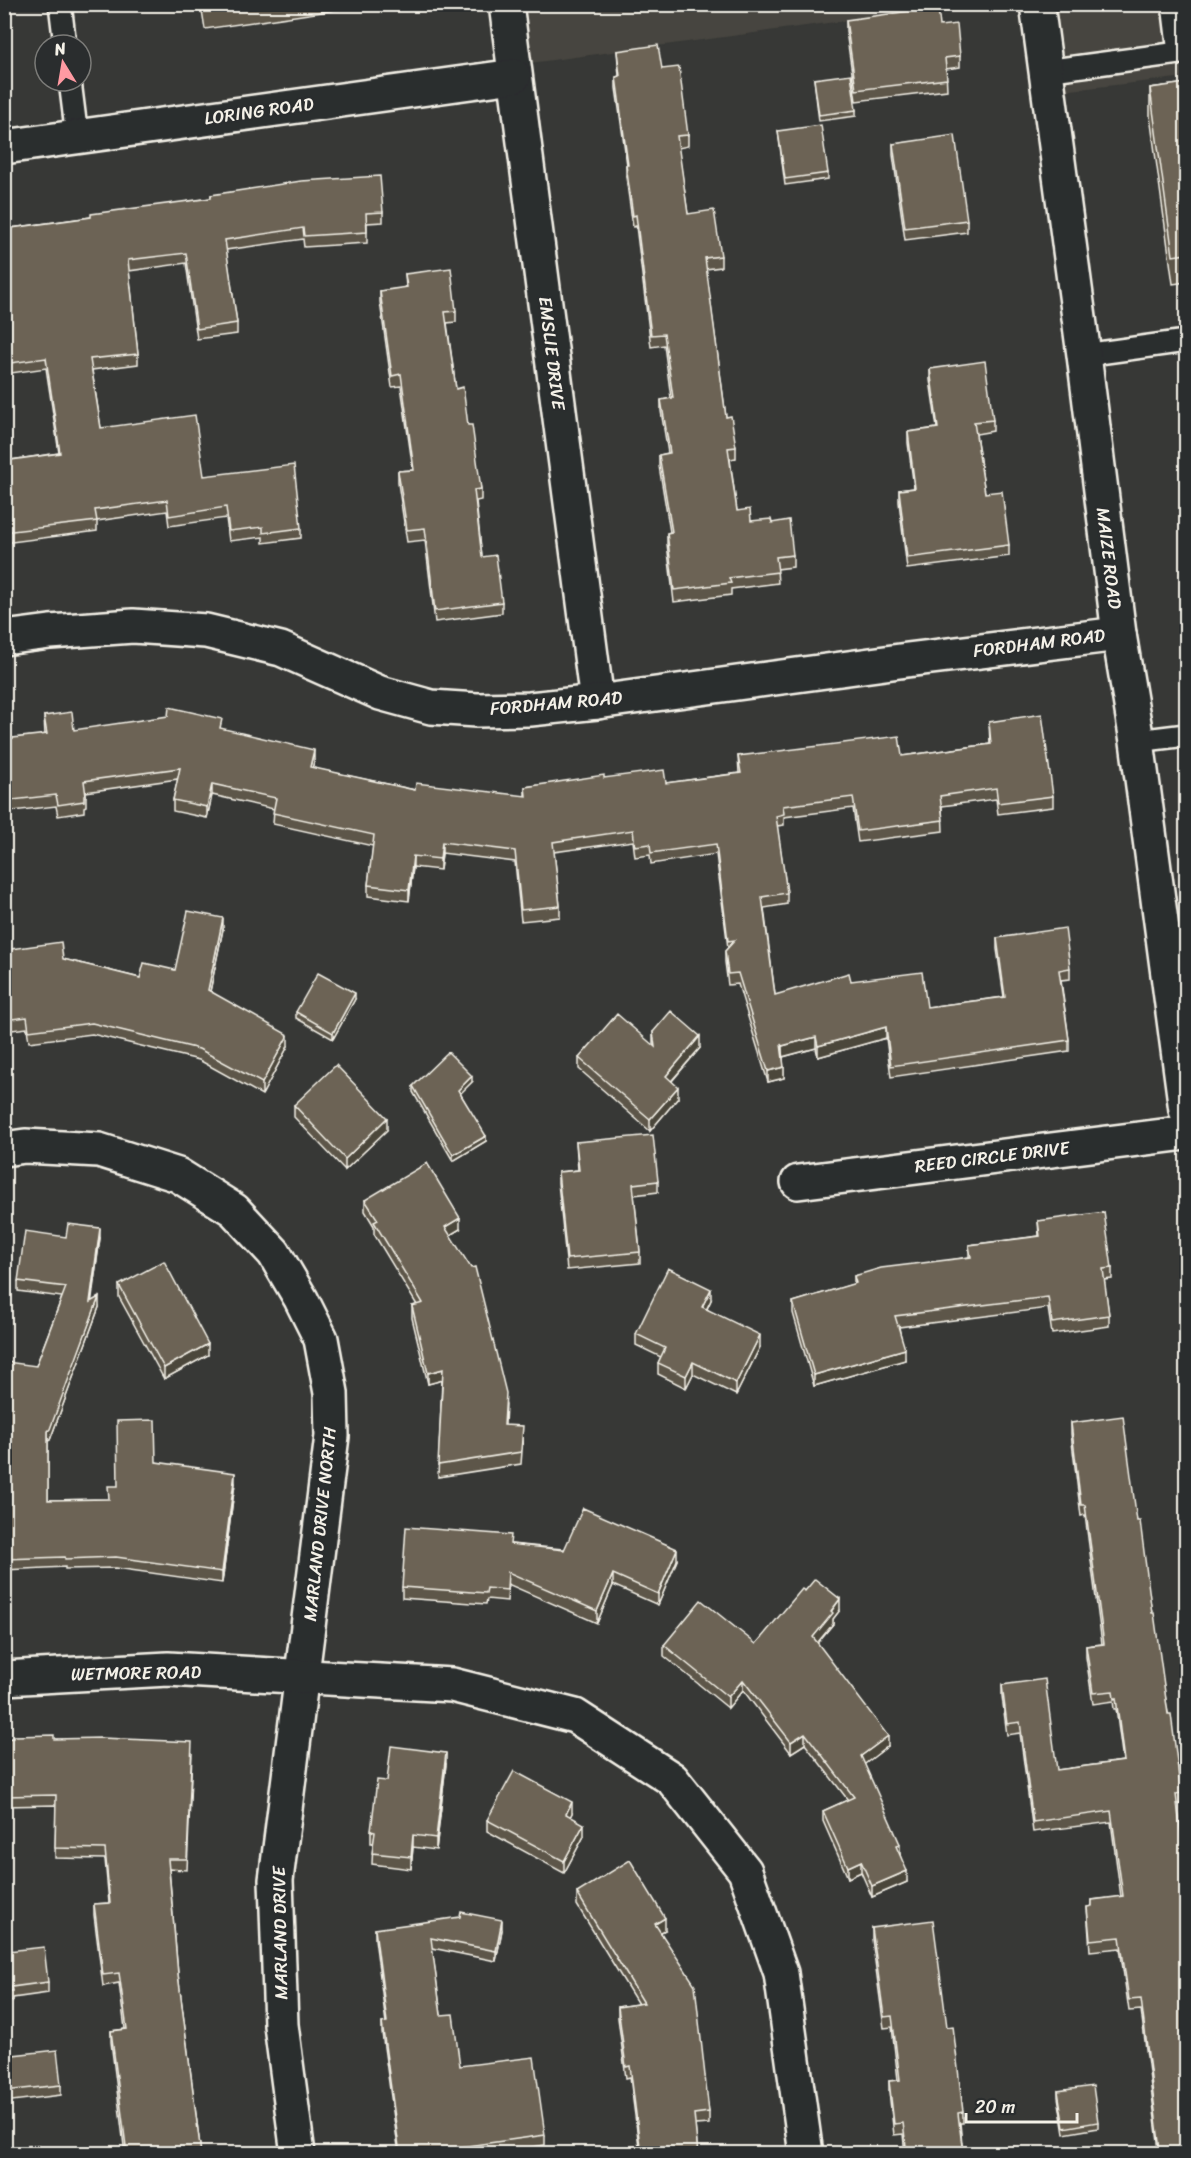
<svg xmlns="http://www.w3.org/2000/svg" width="1191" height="2158" viewBox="0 0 1191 2158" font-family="Sriracha,sans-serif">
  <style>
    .built { fill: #47453f }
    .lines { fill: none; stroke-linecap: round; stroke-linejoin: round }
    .lane-casing { stroke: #f4f1e8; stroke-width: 26 }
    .street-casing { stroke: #f4f1e8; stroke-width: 38 }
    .secondary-casing { stroke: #f4f1e8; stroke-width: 38 }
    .lane { stroke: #2a2d2e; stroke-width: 21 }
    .street { stroke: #2a2d2e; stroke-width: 33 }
    .secondary { stroke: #2a2d2e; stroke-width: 33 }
    .wall { fill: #5d5648; stroke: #f4f1e8; stroke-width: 1.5 }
    .shaded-wall { fill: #4c463b; stroke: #f4f1e8; stroke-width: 1.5 }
    .building { fill: #6c6454; stroke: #f4f1e8; stroke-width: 1.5 }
    .labels { text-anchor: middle; stroke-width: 4.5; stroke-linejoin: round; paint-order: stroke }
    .street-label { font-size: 18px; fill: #f4f1e8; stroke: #2a2d2e }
  </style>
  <rect width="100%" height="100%" fill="#373836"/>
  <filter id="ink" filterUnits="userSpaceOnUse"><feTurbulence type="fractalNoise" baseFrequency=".0167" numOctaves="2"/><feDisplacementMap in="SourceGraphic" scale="12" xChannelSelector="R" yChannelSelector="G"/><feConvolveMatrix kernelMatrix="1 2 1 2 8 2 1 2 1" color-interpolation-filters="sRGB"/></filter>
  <g filter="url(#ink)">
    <g class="built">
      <polygon points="507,4 962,5 515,65"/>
      <polygon points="1042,5 1186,5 1186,77 1053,92"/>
    </g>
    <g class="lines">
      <g class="lane-casing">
        <g id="lane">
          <polyline points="60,4 65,45"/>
          <polyline points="1173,4 1179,53 1186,52"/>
          <polyline points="1045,71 1179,53"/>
          <polyline points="70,81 77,137"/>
          <polyline points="1084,355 1186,341"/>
          <polyline points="1137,741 1186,735"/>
        </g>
      </g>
      <g class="street-casing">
        <g id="street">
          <polyline points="506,4 597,702"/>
          <polyline points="4,147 514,76"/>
          <polyline points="4,638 50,632 133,626 206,631 281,649 380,693 431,707 477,710 530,709 597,702 907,660 1119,634"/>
          <polyline points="4,1149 25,1146 99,1150 178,1175 234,1210 274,1253 301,1299 321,1339 331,1393 332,1436 276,1880 281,2025 298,2154"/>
          <polyline points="798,1182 1186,1133"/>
          <polyline points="4,1678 168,1669 452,1685 575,1716 672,1779 745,1871 781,1973 806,2154"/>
        </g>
      </g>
      <g class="secondary-casing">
        <polyline id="secondary" points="1037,4 1084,355 1119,634 1137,741 1186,1110"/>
      </g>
      <use href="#lane" class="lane"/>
      <use href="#street" class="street"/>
      <use href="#secondary" class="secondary"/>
    </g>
    <g class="wall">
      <polygon points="201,4 377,4 205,29"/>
      <polygon points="846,20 940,26 960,56 960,67 946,69 947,90 856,101 846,31"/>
      <polygon points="617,51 662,69 688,135 688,146 678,148 688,214 721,256 721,267 706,269 726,417 736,447 736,458 730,459 737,511 751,521 772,523 793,555 793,567 777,569 778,583 731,589 731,595 674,602 667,544 667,533 670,532 659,466 659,455 668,453 661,411 661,400 671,398 664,345 651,347 636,226 633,227 626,177 626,165 627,165 616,88 616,77 619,76"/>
      <polygon points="814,79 856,110 856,116 819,121"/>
      <polygon points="1186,83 1186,282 1173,284 1150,116 1150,88"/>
      <polygon points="778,131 828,173 828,179 785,185"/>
      <polygon points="893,144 967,220 967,232 905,240 893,155"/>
      <polygon points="211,195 383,212 383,222 367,223 367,243 304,247 303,239 226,250 237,323 237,334 197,339 186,263 129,271 138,354 138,364 92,370 101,428 204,476 301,528 301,538 263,543 263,537 229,541 226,518 169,526 167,511 97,521 97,531 4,543 4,461 59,453 46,368 4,374 4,229 91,217 211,198"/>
      <polygon points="405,274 456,311 456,322 447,323 456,389 468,425 481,489 481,500 476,501 482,557 502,602 502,613 435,622 425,540 407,542 398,483 398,471 413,470 401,386 392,387 380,302 380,291 406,288"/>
      <polygon points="930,369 993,420 993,431 976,434 985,493 1009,545 1009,556 907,569 899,502 899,490 914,488 908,443 908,432 937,428 930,380"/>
      <polygon points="44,716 74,730 222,729 314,761 312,768 415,790 525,796 525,787 604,778 666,783 739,773 738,756 902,756 990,744 989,722 1053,796 1053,807 998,814 996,799 942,806 943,831 858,842 853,808 784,817 784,825 777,826 787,893 787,904 764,908 775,995 851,981 927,1007 1004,997 997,949 997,938 1070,968 1070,979 1061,980 1069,1040 1069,1051 891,1077 886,1038 818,1057 816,1048 783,1057 784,1078 768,1082 738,984 728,985 725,962 725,951 728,948 716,854 651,864 650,855 635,857 633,841 554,852 560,906 560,917 521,921 515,862 442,853 440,870 413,867 409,901 368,896 368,885 373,846 273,824 274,809 212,795 207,818 173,811 173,800 178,779 86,792 86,806 84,807 84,812 58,816 56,806 4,812 4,739 45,735"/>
      <polygon points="223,929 210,991 288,1046 262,1095 199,1060 92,1034 29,1042 27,1028 4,1031 4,950 63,959 140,978 175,970"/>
      <polygon points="355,999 333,1039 296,1018 296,1012"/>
      <polygon points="653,1032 700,1048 672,1081 678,1098 650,1131 579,1069 579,1058 653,1046"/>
      <polygon points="472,1082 460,1093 486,1141 453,1161 413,1092 413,1086"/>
      <polygon points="294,1105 387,1130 345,1170 294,1117"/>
      <polygon points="576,1142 658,1181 658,1192 634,1195 640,1252 640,1263 567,1270 558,1183 558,1172 578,1170"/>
      <polygon points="365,1200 460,1229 450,1235 506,1404 505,1425 523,1438 521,1464 438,1477 442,1380 428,1384 412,1318 412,1306 417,1305 374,1234 374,1226 365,1211"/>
      <polygon points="1038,1221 1112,1268 1112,1279 1104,1280 1109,1315 1109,1326 1052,1334 1048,1308 899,1327 905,1360 814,1386 793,1313 793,1302 854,1284 854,1276 969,1257 969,1245 1039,1236"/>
      <polygon points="66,1237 100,1238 91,1301 99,1307 50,1440 48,1441 48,1500 108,1499 156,1462 235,1483 222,1583 116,1568 65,1569 65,1567 4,1570 4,1507 6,1506 4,1377 36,1366 62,1297 18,1291 18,1281"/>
      <polygon points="119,1285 208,1355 164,1379 119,1297"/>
      <polygon points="711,1300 707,1309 760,1347 736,1395 693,1374 686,1388 658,1374 658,1363 661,1357 636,1345 636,1334"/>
      <polygon points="1071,1423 1137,1521 1181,1793 1181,1804 1177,1804 1186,1875 1186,2154 1159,2150 1141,2010 1129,2011 1120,1948 1090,1951 1087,1907 1092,1906 1092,1900 1121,1897 1111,1822 1033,1832 1020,1733 1007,1735 1002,1696 1002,1685 1057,1770 1123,1761 1116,1709 1114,1709 1113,1701 1093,1704 1086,1657 1086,1646 1102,1644 1085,1515 1081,1516 1071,1434"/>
      <polygon points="511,1544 677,1560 658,1605 613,1585 597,1623 508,1584 507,1601 487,1599 486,1604 402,1598 402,1587"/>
      <polygon points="805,1591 840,1610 833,1619 833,1624 817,1643 888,1746 864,1764 900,1855 907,1882 872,1897 861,1872 848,1878 823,1821 823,1811 848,1800 805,1744 791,1753 743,1690 728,1708 664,1656 664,1645 756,1644"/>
      <polygon points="4,1739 54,1739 192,1753 187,1870 169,1869 178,1974 201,2154 125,2154 111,2042 111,2031 125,2029 119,1983 103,1986 94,1915 94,1904 109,1903 105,1859 55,1858 56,1805 4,1806"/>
      <polygon points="446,1764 436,1850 413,1847 411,1869 372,1864 373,1843 371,1843 371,1831 387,1781"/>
      <polygon points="572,1813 570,1817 584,1836 564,1873 487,1831 487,1820"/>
      <polygon points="577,1893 665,1930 661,1932 709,2112 709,2124 695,2125 698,2154 640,2154 630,2077 626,2078 618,2018 618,2007 638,2004 577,1905"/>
      <polygon points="4,1925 8,1951 48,1982 48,1993 13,1998 13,2001 4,2002"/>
      <polygon points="872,1928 947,2027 963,2112 963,2123 960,2123 963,2154 905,2154 903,2134 894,2135 889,2092 889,2081 898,2080 892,2027 884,2028 872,1939"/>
      <polygon points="375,1929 502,1930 496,1961 432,1948 441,2015 460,2066 545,2135 545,2145 490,2154 399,2154 382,2033 382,2023 386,2023 375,1939"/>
      <polygon points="4,2056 61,2085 61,2095 4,2102"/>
      <polygon points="1058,2091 1098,2122 1098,2128 1064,2134 1058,2097"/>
    </g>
    <g class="shaded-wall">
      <polygon points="314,750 314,761 310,778 310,767"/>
      <polygon points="212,784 212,795 207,818 207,807"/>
      <polygon points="442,842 442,853 440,870 440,859"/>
      <polygon points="413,856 413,867 409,901 409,890"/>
      <polygon points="223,918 223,929 208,1001 208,990"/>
      <polygon points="355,993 355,999 333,1039 333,1033"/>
      <polygon points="886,1027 886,1038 818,1057 818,1046"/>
      <polygon points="288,1035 288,1046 262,1095 262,1083"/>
      <polygon points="700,1036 700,1048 666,1087 666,1076"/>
      <polygon points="816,1037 816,1048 782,1057 782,1046"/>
      <polygon points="784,1067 784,1078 768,1082 768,1071"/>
      <polygon points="472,1076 472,1082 458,1096 458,1090"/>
      <polygon points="678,1087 678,1098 650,1131 650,1119"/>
      <polygon points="387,1118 387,1130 345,1170 345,1159"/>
      <polygon points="486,1136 486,1141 453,1161 453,1155"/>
      <polygon points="460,1218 460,1229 445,1238 445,1227"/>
      <polygon points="100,1228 100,1238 90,1312 90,1302"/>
      <polygon points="711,1289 711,1300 702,1318 702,1307"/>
      <polygon points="99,1297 99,1307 50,1440 48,1441 48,1431"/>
      <polygon points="760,1335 760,1347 736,1395 736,1383"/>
      <polygon points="208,1344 208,1355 164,1379 164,1368"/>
      <polygon points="905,1349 905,1360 814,1386 814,1375"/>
      <polygon points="693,1362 693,1374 686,1388 686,1376"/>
      <polygon points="443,1369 443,1380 428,1384 428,1373"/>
      <polygon points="235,1473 235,1483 222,1583 222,1572"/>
      <polygon points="677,1549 677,1560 658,1605 658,1594"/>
      <polygon points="613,1574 613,1585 597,1623 597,1611"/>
      <polygon points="840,1599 840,1610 833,1619 833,1624 813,1648 813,1637"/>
      <polygon points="743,1680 743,1690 728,1708 728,1697"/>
      <polygon points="805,1733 805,1744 791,1753 791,1742"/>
      <polygon points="888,1736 888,1746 861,1767 861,1756"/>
      <polygon points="446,1753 446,1764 436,1850 436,1838"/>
      <polygon points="572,1802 572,1813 566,1825 566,1814"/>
      <polygon points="584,1824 584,1836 564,1873 564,1861"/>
      <polygon points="413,1835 413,1847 411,1869 411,1857"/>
      <polygon points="900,1844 900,1855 896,1857 896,1846"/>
      <polygon points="861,1861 861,1872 848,1878 848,1867"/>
      <polygon points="907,1871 907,1882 872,1897 872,1886"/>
      <polygon points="665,1918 665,1930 655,1935 655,1924"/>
      <polygon points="502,1920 502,1930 496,1961 496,1951"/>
    </g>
    <g class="building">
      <polygon points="938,7 940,26 957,24 960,56 945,58 947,79 856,90 846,20"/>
      <polygon points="658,45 662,69 679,67 688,135 677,136 688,214 714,210 721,256 705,258 726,417 731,416 736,447 728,448 737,511 750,509 751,521 771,519 772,523 789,520 793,555 776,557 778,572 729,578 731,583 674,590 667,533 672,532 659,455 670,453 661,400 673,398 664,334 651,335 636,215 633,216 626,165 628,165 616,77 620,76 617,51"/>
      <polygon points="851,74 856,110 819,115 814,79"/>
      <polygon points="1186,83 1186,254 1173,256 1150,88"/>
      <polygon points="821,125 828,173 785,179 778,131"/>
      <polygon points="955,135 967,220 905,228 893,144"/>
      <polygon points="380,176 383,212 366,213 367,232 304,236 303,228 225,240 237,323 197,329 186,253 128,260 138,354 90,359 101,428 195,415 204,476 294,465 301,528 263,533 263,527 229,531 226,507 169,516 167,500 95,510 97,521 4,532 4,461 60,453 46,358 4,364 4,229 91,217 91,214 211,198 211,195 301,181"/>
      <polygon points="451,268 456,311 445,312 456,389 463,387 468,425 472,425 481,489 474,490 482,557 496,555 502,602 435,611 425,528 407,530 398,471 414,470 401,374 392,376 380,291 407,287 405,274"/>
      <polygon points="985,361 993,420 974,422 985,493 1002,491 1009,545 907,558 899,490 915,488 908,432 938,428 930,369"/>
      <polygon points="169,707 222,719 220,728 314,750 310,767 415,790 416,783 526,796 525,787 604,775 604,778 664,770 666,783 741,773 738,756 899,736 902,756 991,744 989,722 1042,714 1053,796 998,803 996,788 940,796 943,820 858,831 853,797 783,806 784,814 776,816 787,893 762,897 775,995 849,973 851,981 922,972 927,1007 1005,997 997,938 1065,928 1070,968 1059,970 1069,1040 891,1066 886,1027 818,1046 816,1037 782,1046 781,1044 784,1067 768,1071 738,973 728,974 725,951 735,940 728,941 716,844 651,853 650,844 635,846 633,830 553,842 560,906 521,910 515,851 442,842 440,859 413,856 409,890 368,885 374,835 273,813 276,798 212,784 207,807 173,800 180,768 84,781 86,796 84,796 84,801 58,805 56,795 4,801 4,739 47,734 44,716 72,712 74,730 168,716"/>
      <polygon points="188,911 223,918 208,990 288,1035 262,1083 199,1049 92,1023 29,1031 27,1017 4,1020 4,950 61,942 63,959 140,978 144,963 175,970"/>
      <polygon points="318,973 355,993 333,1033 296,1012"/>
      <polygon points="671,1011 700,1036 666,1076 678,1087 650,1119 579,1058 617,1014 655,1047 653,1032"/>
      <polygon points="448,1052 472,1076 458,1090 486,1136 453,1155 413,1086"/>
      <polygon points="336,1065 387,1118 345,1159 294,1105"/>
      <polygon points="653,1135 658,1181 633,1184 640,1252 567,1259 558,1172 579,1170 576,1142"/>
      <polygon points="427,1163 460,1218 445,1227 471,1268 475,1267 506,1393 504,1425 523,1426 521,1452 438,1465 443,1369 428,1373 412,1306 423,1303 374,1222 378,1220 365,1200"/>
      <polygon points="1104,1212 1112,1268 1103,1269 1109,1315 1052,1323 1048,1297 895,1316 905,1349 814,1375 793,1302 856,1283 854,1276 881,1268 971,1257 969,1245 1040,1236 1038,1221"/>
      <polygon points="68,1224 100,1228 90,1302 99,1297 50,1429 48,1431 48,1500 109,1499 108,1486 118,1486 117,1421 155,1420 156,1462 235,1473 222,1572 116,1557 65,1559 65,1557 4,1559 4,1507 6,1506 6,1397 4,1397 4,1377 7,1362 36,1366 66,1287 18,1281 25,1231 66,1237"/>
      <polygon points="164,1261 208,1344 164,1368 119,1285"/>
      <polygon points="668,1268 711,1289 702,1307 760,1335 736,1383 693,1362 686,1376 658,1363 665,1348 636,1334"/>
      <polygon points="1123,1416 1137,1521 1140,1521 1152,1613 1154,1613 1168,1714 1171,1714 1181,1793 1176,1794 1186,1875 1186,1898 1185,1898 1186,1907 1186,2154 1134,2154 1160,2150 1141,1999 1129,2000 1120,1937 1090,1940 1087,1907 1092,1906 1092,1900 1123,1896 1111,1811 1033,1822 1020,1722 1007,1724 1002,1685 1045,1679 1057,1770 1124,1761 1116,1698 1114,1699 1113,1691 1093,1693 1086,1646 1104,1644 1085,1505 1081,1505 1071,1423"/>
      <polygon points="583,1508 677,1549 658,1594 613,1574 597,1611 508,1572 507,1590 487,1588 486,1593 402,1587 406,1527 511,1535 510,1544 564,1550"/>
      <polygon points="815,1579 840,1599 831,1611 833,1613 813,1637 888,1736 861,1756 900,1844 896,1846 907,1871 872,1886 861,1861 848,1867 823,1811 854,1797 805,1733 791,1742 743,1680 728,1697 664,1645 701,1600 756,1644 802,1589 805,1591"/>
      <polygon points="54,1735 54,1739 102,1738 192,1742 187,1859 168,1859 178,1974 201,2154 127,2154 111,2031 127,2029 119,1973 103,1975 94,1904 110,1903 105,1849 55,1848 56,1795 4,1796 4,1739 13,1738 13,1736"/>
      <polygon points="391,1746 446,1753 436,1838 413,1835 411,1857 372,1853 375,1832 371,1831 377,1780 387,1781"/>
      <polygon points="514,1771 572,1802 566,1814 584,1824 564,1861 487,1820"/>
      <polygon points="630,1860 665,1918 655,1924 695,1985 709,2112 694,2114 698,2154 641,2154 630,2066 626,2067 618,2007 644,2003 577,1893"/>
      <polygon points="461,1912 502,1920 496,1951 431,1938 441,2015 453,2014 460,2066 534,2057 545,2135 454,2148 455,2154 400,2154 382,2023 387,2022 375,1929 460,1917"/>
      <polygon points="933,1920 947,2027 953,2026 963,2112 958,2113 963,2154 907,2154 903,2123 894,2124 889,2081 900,2080 892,2016 884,2017 872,1928"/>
      <polygon points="4,1925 6,1925 8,1951 44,1947 48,1982 12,1987 13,1991 4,1991"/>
      <polygon points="57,2050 61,2085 4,2091 4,2056"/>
      <polygon points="1093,2086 1098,2122 1064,2128 1058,2091"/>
      <polygon points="39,2145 40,2154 4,2154 4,2149"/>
    </g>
  </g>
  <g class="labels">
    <g class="street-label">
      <text transform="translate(259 111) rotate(-8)" y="6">LORING ROAD</text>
      <text transform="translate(552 353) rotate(83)" y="6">EMSLIE DRIVE</text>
      <text transform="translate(1109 558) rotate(83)" y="6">MAIZE ROAD</text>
      <text transform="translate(1039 643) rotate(-7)" y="6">FORDHAM ROAD</text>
      <text transform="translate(556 703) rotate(-5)" y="6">FORDHAM ROAD</text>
      <text transform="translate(992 1157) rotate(-7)" y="6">REED CIRCLE DRIVE</text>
      <text transform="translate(320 1524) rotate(-84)" y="6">MARLAND DRIVE NORTH</text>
      <text transform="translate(136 1673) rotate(-1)" y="6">WETMORE ROAD</text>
      <text transform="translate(280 1933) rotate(-91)" y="6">MARLAND DRIVE</text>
    </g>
  </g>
  <rect width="1191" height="2158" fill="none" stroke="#2a2d2e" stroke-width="24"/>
  <rect x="12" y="12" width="1167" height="2134" fill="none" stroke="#f4f1e8" stroke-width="2" filter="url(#ink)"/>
  <g transform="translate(63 63) rotate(349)"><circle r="28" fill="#2a2d2e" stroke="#7b7b78" stroke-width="1.5"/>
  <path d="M0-4.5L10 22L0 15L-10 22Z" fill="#ff9aa2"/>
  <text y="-9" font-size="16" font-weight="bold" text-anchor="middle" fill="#f4f1e8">N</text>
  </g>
  <path d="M966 2113v9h111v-9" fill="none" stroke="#f4f1e8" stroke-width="3"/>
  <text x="975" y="2113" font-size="18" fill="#f4f1e8" stroke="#2a2d2e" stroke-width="4.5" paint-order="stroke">20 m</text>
</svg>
